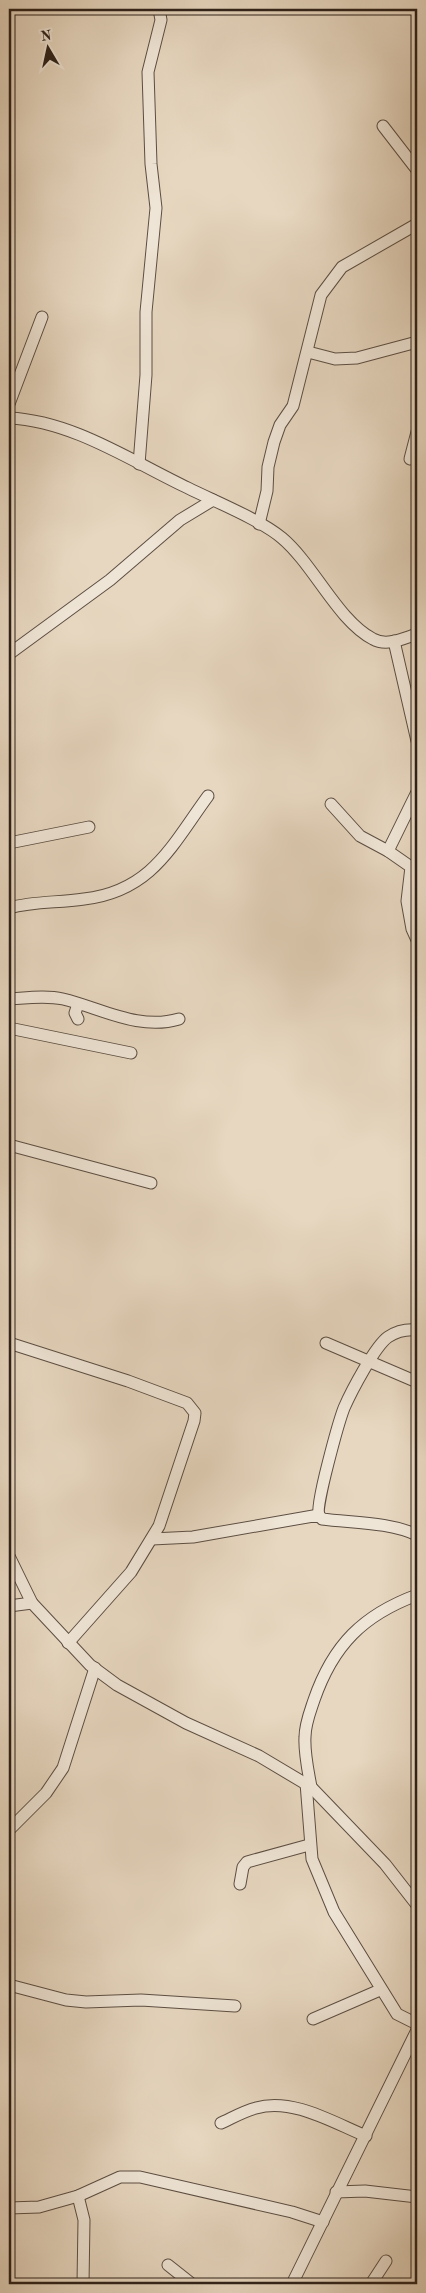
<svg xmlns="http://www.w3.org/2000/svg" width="426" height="2293" viewBox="0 0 426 2293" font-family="'Old Standard TT',serif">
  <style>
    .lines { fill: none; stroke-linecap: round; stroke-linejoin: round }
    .minor-casing { stroke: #5c4e43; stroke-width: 13 }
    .minor { stroke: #efe5d6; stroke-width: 11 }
  </style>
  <rect width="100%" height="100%" fill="#e7d7c0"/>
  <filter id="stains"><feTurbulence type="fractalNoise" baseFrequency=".004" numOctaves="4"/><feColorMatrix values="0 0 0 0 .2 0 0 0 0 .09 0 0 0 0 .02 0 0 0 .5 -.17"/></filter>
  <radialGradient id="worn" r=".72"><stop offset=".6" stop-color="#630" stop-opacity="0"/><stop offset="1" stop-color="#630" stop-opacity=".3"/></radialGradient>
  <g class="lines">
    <g class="minor-casing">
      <g id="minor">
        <polyline points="383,126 417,170"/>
        <polyline points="308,352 335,359 357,358 417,342"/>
        <polyline points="9,404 42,317"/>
        <path d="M9,418C73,421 131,461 188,488C214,501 261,520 282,538C314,565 338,621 373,639C387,647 404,638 417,634"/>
        <polyline points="410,459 417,432"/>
        <polyline points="139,464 146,375 146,312 156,208 151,164 148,72 161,20 159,9"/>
        <polyline points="259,524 267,491 268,467 274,442 280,425 293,406 321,295 342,267 417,224"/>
        <polyline points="394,641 417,741"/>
        <polyline points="9,654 110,580 180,520 213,500"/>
        <polyline points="331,804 360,836 388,851 411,867 407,901 412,929 417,940"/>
        <polyline points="9,843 89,827"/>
        <polyline points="388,851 417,792"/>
        <path d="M9,908C34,901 58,903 84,899C152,891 172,845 208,796"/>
        <path d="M9,999C26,998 46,995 63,999C101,1008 139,1031 179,1019"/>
        <polyline points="78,1004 75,1013 78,1019"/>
        <polyline points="9,1028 131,1053"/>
        <polyline points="9,1145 151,1183"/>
        <polyline points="9,1343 128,1381 187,1403 195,1413 194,1421 159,1526 131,1572 68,1643"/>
        <polyline points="326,1343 417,1382"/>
        <path d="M319,1515C315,1506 339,1421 344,1408C351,1392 375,1346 388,1337C397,1331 407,1329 417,1330"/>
        <path d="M152,1539L193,1537L319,1515L322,1519C353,1523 389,1522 417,1535"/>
        <polyline points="9,1556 32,1603 90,1665 117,1685 186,1723 259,1756 311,1787 385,1864 417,1905"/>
        <polyline points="9,1606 32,1603"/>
        <polyline points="306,1783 312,1859 334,1912 397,2014 417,2024"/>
        <path d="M311,1787C308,1770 304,1753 305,1737C305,1724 310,1712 314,1700C333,1645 363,1615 417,1595"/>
        <polyline points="9,1830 46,1793 63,1768 95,1668"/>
        <polyline points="240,1884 243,1867 247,1862 309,1845"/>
        <polyline points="9,1985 66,2000 86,2002 141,2000 235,2006"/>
        <polyline points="313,2019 380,1990"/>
        <path d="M221,2123C232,2118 244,2111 256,2108C292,2097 334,2123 366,2136"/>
        <polyline points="336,2192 365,2191 417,2197"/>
        <polyline points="78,2196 84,2220 83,2284"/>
        <polyline points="9,2208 39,2207 78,2196 120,2177 140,2177 292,2212 323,2222"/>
        <polyline points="168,2265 192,2284"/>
        <polyline points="292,2284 417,2030"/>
        <polyline points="371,2284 386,2261"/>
      </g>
    </g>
    <use href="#minor" class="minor"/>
  </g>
  <rect width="426" height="2293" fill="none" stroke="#e7d7c0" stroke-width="30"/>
  <rect x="10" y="10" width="406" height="2273" fill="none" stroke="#2d2019" stroke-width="2.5"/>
  <rect x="15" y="15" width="396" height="2263" fill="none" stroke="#2d2019"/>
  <g transform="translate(48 48) rotate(351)" stroke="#efe5d6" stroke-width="4" paint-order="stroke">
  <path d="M0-4L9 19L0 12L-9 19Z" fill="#2d2019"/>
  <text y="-8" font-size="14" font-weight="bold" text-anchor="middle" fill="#2d2019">N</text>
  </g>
  <rect width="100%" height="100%" filter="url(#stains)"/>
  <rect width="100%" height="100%" fill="url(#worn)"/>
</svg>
